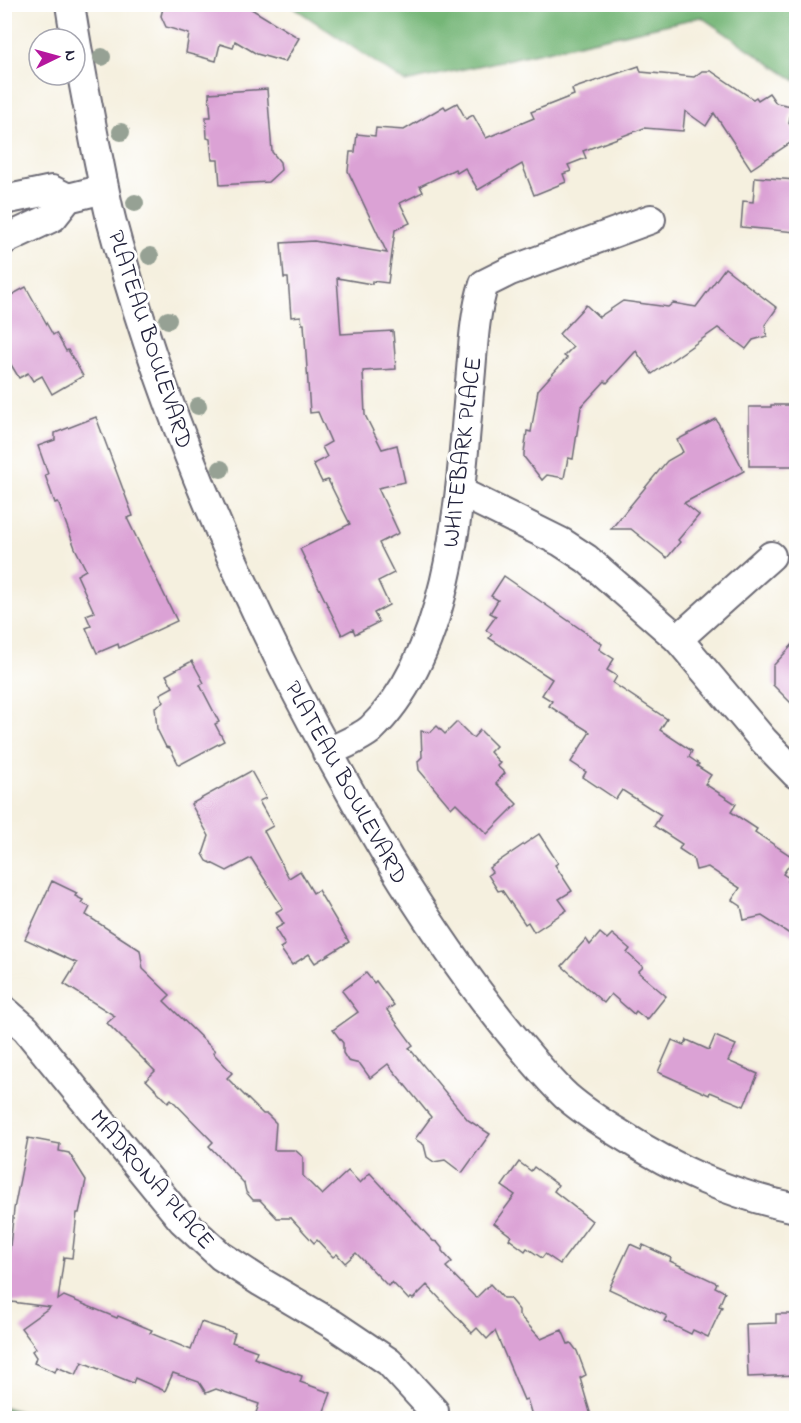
<svg xmlns="http://www.w3.org/2000/svg" width="801" height="1423" viewBox="0 0 801 1423" font-family="'Indie Flower',sans-serif">
  <style>
    .forest { fill: #75b677; stroke: #4c6c59; stroke-width: 1.5 }
    .building { fill: #dba2d5 }
    .lines { fill: none; stroke-linecap: round; stroke-linejoin: round }
    .minor-casing { stroke: #6c6a74; stroke-width: 32 }
    .minor { stroke: #fff; stroke-width: 28 }
    .tree { fill: #96a194 }
    .labels { text-anchor: middle; stroke-width: 6; stroke-linejoin: round; paint-order: stroke }
    .street-label { font-size: 24px; fill: #22223b; stroke: #fff }
  </style>
  <rect width="100%" height="100%" fill="#fff"/>
  <filter id="ink" filterUnits="userSpaceOnUse"><feTurbulence type="fractalNoise" baseFrequency=".0167" numOctaves="2"/><feDisplacementMap in="SourceGraphic" scale="12" xChannelSelector="R" yChannelSelector="G"/><feConvolveMatrix kernelMatrix="1 2 1 2 8 2 1 2 1" color-interpolation-filters="sRGB"/></filter>
  <filter id="wash" filterUnits="userSpaceOnUse"><feTurbulence type="fractalNoise" baseFrequency=".008" numOctaves="4" result="noise"/><feDisplacementMap in="SourceGraphic" scale="24" xChannelSelector="R" yChannelSelector="G"/><feGaussianBlur stdDeviation="1.35" result="paint"/><feColorMatrix in="noise" values="0 0 0 0 0 0 0 0 0 0 0 0 0 0 0 0 0 1.4 0 .05"/><feComposite in="paint" operator="in"/></filter>
  <g filter="url(#wash)">
    <rect width="100%" height="100%" fill="#f5f0df"/>
    <g class="forest">
      <polygon points="290,5 796,5 796,81 701,17 405,82"/>
      <polygon points="5,1407 39,1418 5,1418"/>
    </g>
    <g id="blocks">
      <g class="building">
        <polygon points="164,4 241,4 248,7 299,38 285,62 257,54 235,41 233,48 220,44 216,61 186,53 189,34 166,27 161,16"/>
        <polygon points="639,66 641,72 694,77 702,71 711,71 753,99 756,97 758,100 769,93 776,103 792,106 789,123 796,134 796,139 751,169 714,113 706,126 685,111 683,131 644,128 583,151 586,158 568,165 571,171 563,174 566,182 534,195 522,164 478,190 465,168 457,173 455,169 420,186 423,192 400,203 410,223 395,230 388,283 372,281 372,284 337,278 341,334 393,331 396,369 363,371 365,415 382,449 397,445 405,482 378,488 399,533 379,543 394,573 378,581 389,605 374,613 379,622 355,634 353,629 342,635 300,549 350,524 328,480 322,482 313,464 327,457 322,447 331,442 318,412 310,413 304,324 302,324 301,316 291,317 288,278 284,278 281,243 314,241 387,253 348,171 350,152 355,152 357,134 375,136 376,128 404,130 444,106 446,109 457,103 466,119 473,115 486,138 534,118 531,112 574,95 572,89"/>
        <polygon points="267,89 272,152 280,162 281,170 268,182 220,185 218,160 212,160 210,139 207,138 206,117 211,117 209,93"/>
        <polygon points="755,177 796,180 796,232 741,227 743,201 753,202"/>
        <polygon points="725,268 777,308 765,325 767,336 753,340 746,349 718,328 652,374 636,351 607,383 605,381 581,407 573,459 568,458 564,478 547,475 542,480 524,457 524,453 527,431 531,432 538,390 567,358 564,356 573,347 559,334 586,305 599,317 623,301 668,307 673,303 696,307"/>
        <polygon points="26,287 53,335 56,333 66,351 68,350 83,376 52,394 42,376 33,381 28,373 19,378 4,353 4,299"/>
        <polygon points="771,405 796,405 796,466 749,466 749,407 771,407"/>
        <polygon points="96,417 133,516 127,518 177,621 119,648 118,644 97,653 86,628 91,626 86,615 94,612 77,575 86,570 75,548 58,502 55,503 45,475 48,474 38,446 55,440 55,433"/>
        <polygon points="716,419 744,471 684,503 699,515 678,540 680,542 667,558 631,529 611,529 667,461 683,452 677,440"/>
        <polygon points="504,576 602,644 599,649 614,659 607,670 617,676 613,683 667,719 660,730 692,751 689,757 699,764 697,766 711,775 705,784 736,804 731,812 757,829 755,832 794,858 783,874 789,878 788,881 796,886 796,938 762,916 744,920 741,906 732,900 740,888 708,867 696,870 693,858 679,849 682,844 654,826 661,815 622,790 616,799 583,777 586,772 571,762 590,732 549,706 552,701 542,695 552,679 489,638 492,634 486,630 496,616 490,613 498,600 491,596"/>
        <polygon points="796,641 796,708 773,685 773,666"/>
        <polygon points="192,661 204,683 200,685 219,722 215,724 224,741 179,765 170,748 166,747 157,729 155,707 164,702 160,694 173,687 166,675"/>
        <polygon points="457,722 473,738 480,730 496,746 490,752 500,763 497,766 505,773 496,783 517,804 487,834 456,803 451,808 419,770 418,761 422,757 421,731 431,732 437,726 445,734"/>
        <polygon points="251,771 266,798 259,801 273,826 264,831 289,878 300,871 313,893 318,890 349,942 315,963 309,954 292,965 280,948 285,945 275,929 284,924 276,912 283,908 251,858 227,871 207,861 203,854 209,836 191,804"/>
        <polygon points="539,834 558,863 555,865 572,891 559,899 567,910 534,932 528,922 525,924 502,890 498,891 488,875 492,872 489,868"/>
        <polygon points="52,881 77,893 75,896 83,900 81,903 90,907 86,915 140,950 143,969 170,995 164,1001 215,1051 213,1053 232,1073 227,1078 263,1114 267,1114 276,1123 274,1150 295,1150 303,1157 303,1176 322,1195 348,1171 360,1183 370,1173 433,1241 437,1242 442,1248 442,1251 452,1262 446,1267 476,1298 490,1284 503,1298 509,1298 519,1310 519,1315 541,1339 562,1330 568,1344 571,1343 577,1351 586,1375 580,1378 592,1419 533,1419 527,1399 524,1400 495,1331 487,1339 477,1328 472,1333 427,1285 413,1299 411,1298 409,1300 392,1282 388,1286 356,1253 345,1263 337,1254 333,1257 317,1240 314,1243 291,1218 277,1218 260,1200 253,1200 246,1192 244,1183 209,1146 213,1142 171,1099 168,1102 146,1080 155,1071 107,1023 115,1016 64,984 77,963 25,939"/>
        <polygon points="600,933 607,939 612,934 630,949 627,953 643,967 638,972 666,996 647,1020 636,1011 634,1014 611,994 604,1003 562,966 586,939 590,945"/>
        <polygon points="366,973 374,983 376,981 394,1005 387,1010 413,1045 409,1048 468,1120 490,1134 462,1173 445,1160 434,1162 427,1157 424,1145 415,1139 431,1117 388,1064 370,1078 360,1064 348,1061 343,1053 343,1043 333,1030 358,1012 342,991"/>
        <polygon points="715,1036 736,1045 728,1061 758,1074 744,1106 710,1092 709,1095 658,1072 672,1040 684,1045 687,1040 709,1050"/>
        <polygon points="28,1138 60,1144 59,1151 69,1153 86,1180 79,1213 77,1213 72,1258 64,1257 58,1300 64,1296 117,1318 118,1316 152,1330 150,1333 191,1350 201,1322 235,1333 232,1342 257,1351 254,1358 302,1376 300,1382 331,1393 321,1419 254,1419 259,1404 216,1389 206,1393 199,1382 173,1373 165,1391 135,1378 133,1383 82,1362 76,1375 57,1367 55,1372 34,1363 36,1357 32,1351 36,1348 21,1328 50,1307 4,1301 14,1209"/>
        <polygon points="519,1162 531,1171 534,1167 558,1185 554,1191 592,1221 560,1264 545,1254 542,1258 527,1248 525,1251 509,1239 511,1236 494,1223 515,1195 502,1186"/>
        <polygon points="630,1244 641,1249 643,1245 671,1258 670,1261 717,1283 715,1287 725,1292 719,1306 722,1307 708,1337 693,1330 691,1334 664,1321 667,1316 609,1289"/>
        <polygon points="776,1314 796,1314 796,1375 748,1377 746,1324 776,1323"/>
      </g>
    </g>
  </g>
  <g filter="url(#ink)">
    <use href="#blocks" fill-opacity="0" stroke="#6c6a74" stroke-width="1.5"/>
    <g class="lines">
      <g class="minor-casing">
        <g id="minor">
          <path d="M70,4C77,51 86,97 95,143C101,170 105,196 112,223C172,447 270,660 389,859C429,924 472,988 521,1046C535,1063 550,1081 566,1096C582,1110 602,1123 620,1134C676,1170 731,1195 796,1208"/>
          <polyline points="4,200 52,190 68,198"/>
          <polyline points="4,240 53,217 68,198 104,189"/>
          <polyline points="460,492 561,542 587,559 678,639 764,741 796,774"/>
          <polyline points="678,639 771,556"/>
          <path d="M327,753C340,746 361,738 371,729C452,652 460,497 469,392C473,356 473,318 484,284L510,271L651,219"/>
          <polyline points="4,1010 26,1029 182,1220 221,1256 261,1282 334,1325 389,1362 434,1411"/>
        </g>
      </g>
      <use href="#minor" class="minor"/>
    </g>
    <g class="tree">
      <circle cx="102" cy="57" r="9"/>
      <circle cx="121" cy="132" r="9"/>
      <circle cx="135" cy="203" r="9"/>
      <circle cx="150" cy="256" r="9"/>
      <circle cx="168" cy="320" r="9"/>
      <circle cx="198" cy="406" r="9"/>
      <circle cx="221" cy="469" r="9"/>
    </g>
  </g>
  <g class="labels">
    <g class="street-label">
      <text transform="translate(151 339) rotate(72)" y="8">PLATEAU BOULEVARD</text>
      <text transform="translate(461 452) rotate(-83)" y="8">WHITEBARK PLACE</text>
      <text transform="translate(347 782) rotate(61)" y="8">PLATEAU BOULEVARD</text>
      <text transform="translate(153 1179) rotate(49)" y="8">MADRONA PLACE</text>
    </g>
  </g>
  <rect width="801" height="1423" fill="none" stroke="#fff" stroke-width="24"/>
  <g transform="translate(57 57) rotate(85)"><circle r="28" fill="#ffffff" stroke="#a7a7b1" stroke-width="1.5"/>
  <path d="M0-4.5L10 22L0 15L-10 22Z" fill="#b5179e"/>
  <text y="-9" font-size="16" font-weight="bold" text-anchor="middle" fill="#22223b">N</text>
  </g>
</svg>
